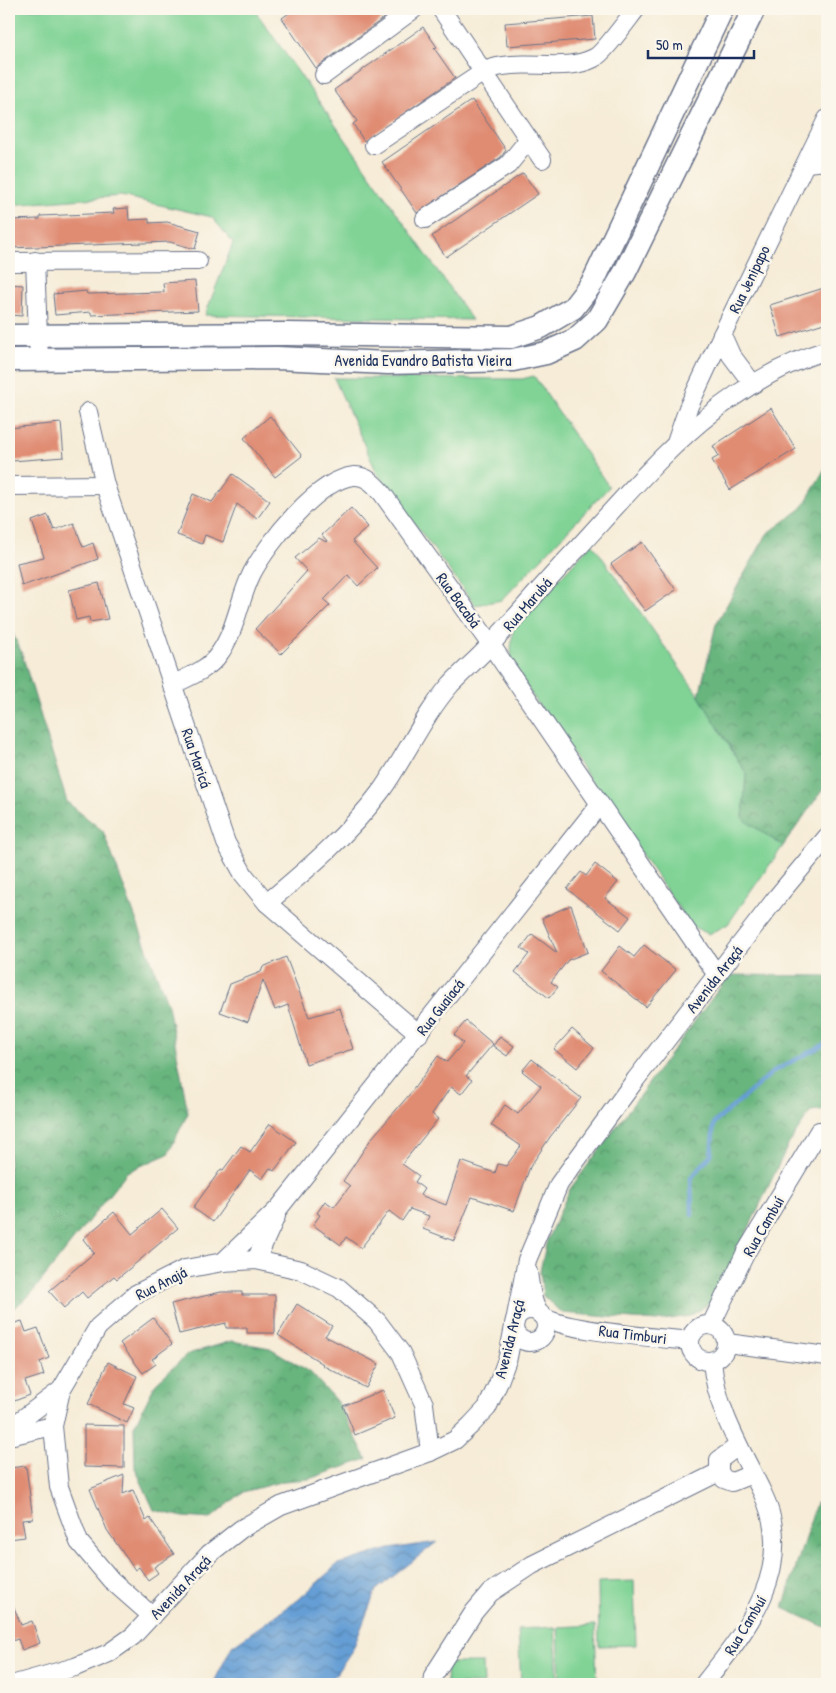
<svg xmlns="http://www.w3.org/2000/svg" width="836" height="1693" viewBox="0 0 836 1693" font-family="'Patrick Hand',sans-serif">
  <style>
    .green { fill: #80d395; stroke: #4e817a }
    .forest { fill: url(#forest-crowns); stroke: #42726e }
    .water { fill: url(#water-waves); stroke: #406699 }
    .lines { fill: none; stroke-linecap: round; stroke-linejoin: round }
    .stream { stroke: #659ed4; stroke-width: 4.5 }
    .building { fill: #e08c73 }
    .minor-casing { stroke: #687188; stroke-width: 20 }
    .major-casing { stroke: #687188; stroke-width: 25 }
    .minor { stroke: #fff; stroke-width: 18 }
    .major { stroke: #fff; stroke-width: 22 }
    .labels { text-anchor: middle; stroke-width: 5; stroke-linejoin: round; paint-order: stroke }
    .street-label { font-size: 16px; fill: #1b2f5e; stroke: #fbf7ec }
  </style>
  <defs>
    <pattern id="forest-crowns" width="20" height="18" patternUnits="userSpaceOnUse" patternTransform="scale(1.25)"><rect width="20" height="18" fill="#68b57e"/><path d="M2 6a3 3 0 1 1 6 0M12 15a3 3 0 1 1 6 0" fill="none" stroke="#55946a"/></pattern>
    <pattern id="water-waves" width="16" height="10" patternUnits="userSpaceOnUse" patternTransform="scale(1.25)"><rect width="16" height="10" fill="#659ed4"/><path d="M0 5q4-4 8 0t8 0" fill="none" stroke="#5281af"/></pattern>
  </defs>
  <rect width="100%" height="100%" fill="#fbf7ec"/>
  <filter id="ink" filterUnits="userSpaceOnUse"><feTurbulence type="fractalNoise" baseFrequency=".02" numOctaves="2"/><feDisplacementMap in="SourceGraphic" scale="10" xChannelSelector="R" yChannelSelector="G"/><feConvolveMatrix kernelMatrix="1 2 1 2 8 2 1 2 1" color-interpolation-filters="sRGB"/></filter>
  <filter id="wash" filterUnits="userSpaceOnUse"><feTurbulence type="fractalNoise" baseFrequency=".0096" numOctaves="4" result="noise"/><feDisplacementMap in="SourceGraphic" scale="20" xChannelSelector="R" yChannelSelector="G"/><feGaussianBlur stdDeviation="1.12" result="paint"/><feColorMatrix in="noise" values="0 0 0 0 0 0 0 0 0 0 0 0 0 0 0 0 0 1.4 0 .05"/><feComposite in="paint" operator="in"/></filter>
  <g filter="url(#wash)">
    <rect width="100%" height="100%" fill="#f6ecd7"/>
    <g class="green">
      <polygon points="9,9 254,9 472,320 205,315 233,243 212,217 121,196 9,205"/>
      <polygon points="534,376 609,487 502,600 475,605 377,473 334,378 522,379"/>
      <polygon points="592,543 699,696 746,773 743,819 783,846 728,924 709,934 691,926 512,666 511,648 513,629"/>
      <polygon points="634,1581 636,1645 599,1646 598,1582"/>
      <polygon points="595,1625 597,1684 560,1684 558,1627"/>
      <polygon points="555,1627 558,1684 521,1684 518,1629"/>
      <polygon points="446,1663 483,1663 484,1684 447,1684"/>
    </g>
    <g class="forest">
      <polygon points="827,465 826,785 783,846 743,819 746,773 699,696 716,624 767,534 802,508"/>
      <polygon points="9,626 21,651 67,802 103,831 168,1005 188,1113 168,1154 127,1172 31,1294 9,1312"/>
      <polygon points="729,975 827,976 827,1109 811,1111 788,1145 715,1300 690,1316 656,1321 562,1313 543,1296 540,1271 547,1240 570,1189"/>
      <polygon points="232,1341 270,1348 310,1372 338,1403 367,1459 309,1479 284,1481 243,1492 210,1519 183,1517 154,1510 135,1468 134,1426 156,1383 188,1354"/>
      <polygon points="827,1502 827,1628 783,1608 816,1503"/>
    </g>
    <polygon class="water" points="437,1542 376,1590 353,1649 329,1684 213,1684 232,1646 298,1600 338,1564 389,1549"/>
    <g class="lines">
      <polyline class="stream" points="692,1215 691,1178 711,1155 714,1123 774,1071 827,1043"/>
    </g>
    <g id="blocks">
      <g class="building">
        <polygon points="295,9 396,9 316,68 282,18"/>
        <polygon points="593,16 595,39 507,46 505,23"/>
        <polygon points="423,27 437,47 434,48 455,78 364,141 353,124 357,121 334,90"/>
        <polygon points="472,100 506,150 501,157 417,213 382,162"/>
        <polygon points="523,173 538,194 446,257 432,236"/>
        <polygon points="128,208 129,220 149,219 149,223 167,222 200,231 195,249 170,242 9,248 9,220 40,219 40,216 114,213 113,209"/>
        <polygon points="195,281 198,311 91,315 91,312 55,315 53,294 86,291 87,294 164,292 163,283"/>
        <polygon points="9,284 23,285 22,316 9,315"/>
        <polygon points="827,287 827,322 780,337 770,305"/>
        <polygon points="771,408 796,449 730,490 712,460 719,456 713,446"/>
        <polygon points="270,416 302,456 275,477 244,438"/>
        <polygon points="61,423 64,457 12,461 9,428"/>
        <polygon points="233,474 270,501 257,519 237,504 223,542 205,535 202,544 177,535 193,494 212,502"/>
        <polygon points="351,508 368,527 352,541 377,568 358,586 348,575 324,600 330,605 281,654 255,629 307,571 295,558 319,538 326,542 327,541 322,535"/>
        <polygon points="48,515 54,530 74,523 83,547 93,543 98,559 22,586 17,563 44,557 32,521"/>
        <polygon points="642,542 676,590 645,611 611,564"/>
        <polygon points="99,583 108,619 90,622 89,617 76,620 69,590"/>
        <polygon points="595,864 618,882 605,898 630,917 620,930 567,889 581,872 586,876"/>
        <polygon points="571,905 588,952 568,960 551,982 558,987 549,998 515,972 529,954 521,948 532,934 557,953 542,918"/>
        <polygon points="644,945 676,970 646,1007 601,971 620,946 634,957"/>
        <polygon points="286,957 309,1017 340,1008 353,1049 306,1064 288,1005 275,1010 263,980 248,1022 220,1012 230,984 261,972 263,967"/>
        <polygon points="466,1021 493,1044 466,1076 472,1080 461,1094 451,1087 432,1114 438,1119 402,1164 419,1176 415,1182 424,1189 420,1195 446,1205 461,1161 495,1173 498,1164 506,1166 521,1146 491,1125 505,1105 518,1114 541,1086 522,1071 532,1059 581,1098 550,1137 530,1167 514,1211 472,1197 454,1241 423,1229 429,1216 410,1209 402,1221 389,1211 361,1248 346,1237 341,1245 313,1225 320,1215 317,1213 325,1201 334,1207 350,1186 343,1181 371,1139 409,1095 438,1056 447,1062 463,1043 454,1035"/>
        <polygon points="572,1029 594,1048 577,1068 554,1049"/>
        <polygon points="500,1036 514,1046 507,1056 493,1046"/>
        <polygon points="270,1124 296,1142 274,1171 270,1168 262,1179 250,1170 213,1222 193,1208 221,1169 223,1170 241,1146 250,1152"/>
        <polygon points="162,1209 178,1228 117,1279 114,1276 87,1298 82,1292 64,1308 49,1291 94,1253 83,1239 114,1212 132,1234"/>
        <polygon points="221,1292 242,1292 242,1295 275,1295 275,1333 247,1333 247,1328 226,1328 226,1323 179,1334 171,1304"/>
        <polygon points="297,1304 332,1326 325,1336 379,1364 366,1388 322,1365 323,1364 278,1335"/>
        <polygon points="153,1318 172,1344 152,1359 156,1364 143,1373 120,1343"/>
        <polygon points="22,1321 26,1332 38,1328 49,1358 40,1362 44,1375 25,1381 30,1395 9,1403 9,1325"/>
        <polygon points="108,1362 137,1376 124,1404 134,1408 127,1423 88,1404"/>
        <polygon points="383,1390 395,1418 355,1435 343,1406"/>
        <polygon points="84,1425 124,1426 124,1468 84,1467"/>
        <polygon points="26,1466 33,1519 22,1520 25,1537 9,1539 9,1468"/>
        <polygon points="124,1475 123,1494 133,1490 146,1521 150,1518 174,1554 154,1567 158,1573 148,1580 139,1567 135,1570 107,1530 90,1489"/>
        <polygon points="9,1595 21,1625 32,1621 40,1643 22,1650 18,1639 9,1642"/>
      </g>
    </g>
  </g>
  <g filter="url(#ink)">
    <use href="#blocks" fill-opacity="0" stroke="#687188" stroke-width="1"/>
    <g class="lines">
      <g class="minor-casing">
        <g id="minor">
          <polyline points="441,9 542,159"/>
          <polyline points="324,75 414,9"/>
          <path d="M374,145L485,71C519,56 563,74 594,58C603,54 628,19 636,9"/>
          <polyline points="806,163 827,161"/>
          <polyline points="425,219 508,165 529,139"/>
          <polyline points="35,261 39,360"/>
          <polyline points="9,262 198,261"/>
          <polyline points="722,335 731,355 752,383"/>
          <polyline points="88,412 105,485 226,843 244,875 267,903 419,1034"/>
          <polyline points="677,440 688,408 722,335 827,119"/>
          <polyline points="9,486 105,485"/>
          <path d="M172,685C188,677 208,670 219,654C236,631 239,599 252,573C268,543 318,479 354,476C366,475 374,484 382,493L491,645L717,975"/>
          <path d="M267,903C308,869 349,834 381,791C406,756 423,716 451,684C464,670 479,658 491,644C520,613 547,580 577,549C651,468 719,384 827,350"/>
          <polyline points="256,1260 276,1216"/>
          <polyline points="223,1262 279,1208 599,805"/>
          <path d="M528,1272C530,1285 531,1302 539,1313C553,1331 663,1338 690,1341"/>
          <circle cx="530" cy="1326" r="16"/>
          <circle cx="708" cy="1343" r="18"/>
          <polyline points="711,1325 746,1252 819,1131"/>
          <polyline points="727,1343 827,1356"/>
          <polyline points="9,1429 61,1390"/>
          <polyline points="9,1436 53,1426"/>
          <polyline points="738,1446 719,1460 719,1472 724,1479 732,1482 752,1474"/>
          <polyline points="152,1616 111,1580 79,1542 59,1487 53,1426 61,1390 98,1327 136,1294 185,1269 223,1262 256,1260 301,1270 339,1288 377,1321 401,1353 424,1404 430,1452"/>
          <polyline points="15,1684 75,1667 109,1653 133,1636 209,1554 241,1529 281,1506 430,1452 455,1440 471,1425 487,1408 498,1384 508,1357 527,1260 559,1184 636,1079 777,897 827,837"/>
          <polyline points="432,1684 433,1676 474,1612 490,1593 532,1565 719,1472"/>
          <path d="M704,1684C748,1629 798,1566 762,1492C741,1449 716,1409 712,1361"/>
        </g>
      </g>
      <g class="major-casing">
        <g id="major">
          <polyline points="9,336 286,334 511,337 541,327 573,308 593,282 722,9"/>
          <polyline points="9,360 277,358 388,363 513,360 546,353 575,340 597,320 625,272 754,9"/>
        </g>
      </g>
      <use href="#minor" class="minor"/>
      <use href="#major" class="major"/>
    </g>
  </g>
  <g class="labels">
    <g class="street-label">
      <text transform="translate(749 279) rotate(-64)" y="6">Rua Jenipapo</text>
      <text x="423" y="366">Avenida Evandro Batista Vieira</text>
      <text transform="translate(459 600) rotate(54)" y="6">Rua Bacabá</text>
      <text transform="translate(527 604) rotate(-49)" y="6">Rua Marubá</text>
      <text transform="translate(197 758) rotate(71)" y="6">Rua Maricá</text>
      <text transform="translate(714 979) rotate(-52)" y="6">Avenida Araçá</text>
      <text transform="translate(440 1007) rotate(-52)" y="6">Rua Guaiacá</text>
      <text transform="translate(763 1226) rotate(-60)" y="6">Rua Cambuí</text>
      <text transform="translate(161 1283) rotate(-27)" y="6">Rua Anajá</text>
      <text transform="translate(633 1334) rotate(7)" y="6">Rua Timburi</text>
      <text transform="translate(509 1339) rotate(-76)" y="6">Avenida Araçá</text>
      <text transform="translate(180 1587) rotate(-47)" y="6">Avenida Araçá</text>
      <text transform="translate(745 1625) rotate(-59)" y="6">Rua Cambuí</text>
    </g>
  </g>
  <rect width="836" height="1693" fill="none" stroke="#fbf7ec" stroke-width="30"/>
  <path d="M648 50v8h106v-8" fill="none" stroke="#1b2f5e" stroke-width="2.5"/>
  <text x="656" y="50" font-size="15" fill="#1b2f5e" stroke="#fbf7ec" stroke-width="4" paint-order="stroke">50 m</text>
</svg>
